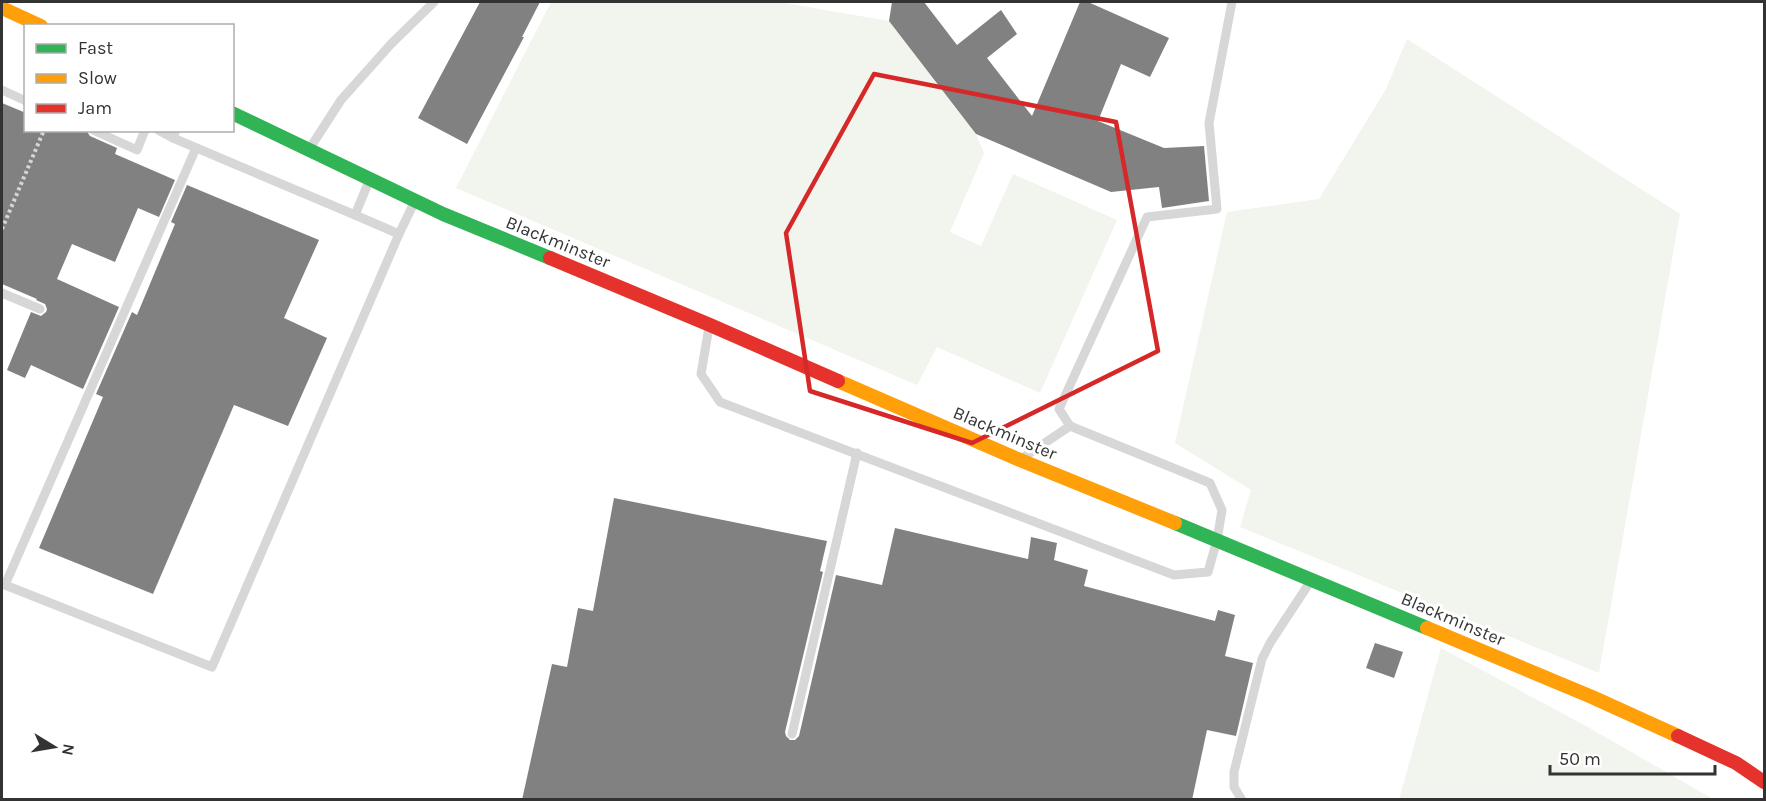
<svg xmlns="http://www.w3.org/2000/svg" width="1766" height="801" viewBox="0 0 1766 801" font-family="Karla,sans-serif">
  <style>
    .green { fill: #f1f5ed }
    .building { fill: #818181 }
    .lines { fill: none; stroke-linecap: round; stroke-linejoin: round }
    .path { stroke: #d6d6d6; stroke-width: 4; stroke-dasharray: 3 3; stroke-linecap: butt }
    .lane { stroke: #d7d7d7; stroke-width: 9 }
    .fast { stroke: #30b455; stroke-width: 14 }
    .slow { stroke: #ff9f0a; stroke-width: 14 }
    .jam { stroke: #e5322d; stroke-width: 14 }
    .marked { fill: none; stroke: #d62828; stroke-width: 4.5; stroke-linejoin: round }
    .labels { text-anchor: middle; stroke-width: 6; stroke-linejoin: round; paint-order: stroke }
    .street-label { font-size: 18px; fill: #333; stroke: #fff }
  </style>
  <rect width="100%" height="100%" fill="#fff"/>
  <g class="green">
    <polygon points="551,2 779,2 889,21 976,134 984,153 950,232 981,246 1013,174 1117,220 1040,393 937,347 917,385 456,188"/>
    <polygon points="1407,39 1680,214 1599,673 1240,527 1251,490 1175,443 1227,212 1319,199 1386,89"/>
    <polygon points="1441,648 1586,726 1713,799 1399,800"/>
  </g>
  <g class="building">
    <polygon points="480,2 540,2 522,37 524,37 467,144 418,118"/>
    <polygon points="892,2 924,2 957,45 1001,10 1017,34 987,58 1032,116 1080,2 1088,2 1169,38 1150,77 1121,64 1098,121 1164,148 1204,146 1209,201 1162,208 1159,187 1111,192 976,134 889,21"/>
    <polygon points="2,103 26,113 26,130 86,130 90,136 117,148 115,154 175,180 159,217 138,208 115,262 72,244 57,279 119,307 83,389 31,365 25,378 7,370 31,312 41,316 46,312 47,309 45,304 36,300 37,299 2,284"/>
    <polygon points="187,185 319,240 284,318 327,338 288,426 234,405 153,594 39,548 103,397 96,394 132,312 137,315 175,224 171,222"/>
    <polygon points="614,498 827,541 820,571 823,572 785,732 786,736 790,740 795,740 799,736 836,575 882,585 895,528 1028,559 1031,537 1057,543 1054,560 1088,570 1084,586 1215,621 1218,610 1235,615 1225,656 1253,663 1236,736 1207,730 1192,800 522,800 552,664 567,667 578,608 593,611"/>
    <polygon points="1375,643 1403,652 1394,678 1366,668"/>
  </g>
  <g class="lines">
    <polyline class="path" points="2,229 44,130"/>
    <g class="lane">
      <polyline points="2,90 26,101"/>
      <polyline points="93,130 137,150 145,130"/>
      <polyline points="158,130 173,138"/>
      <polyline points="176,130 173,138 355,215 369,181"/>
      <polyline points="196,148 5,585 212,667 399,234 414,203"/>
      <polyline points="310,148 341,100 391,44 434,2"/>
      <polyline points="355,215 399,234"/>
      <polyline points="2,293 40,309"/>
      <polyline points="709,327 701,374 720,402 1174,575 1208,572 1217,540 1222,510 1210,483 1070,426 1024,457"/>
      <polyline points="1070,426 1059,409 1147,217 1217,209 1209,123 1232,2"/>
      <polyline points="792,734 857,453"/>
      <polyline points="1242,800 1234,787 1234,772 1262,659 1270,643 1310,582"/>
    </g>
    <g class="fast">
      <polyline points="232,113 443,214 550,258"/>
      <polyline points="1175,523 1427,628"/>
    </g>
    <g class="slow">
      <polyline points="2,8 41,26"/>
      <polyline points="838,381 1020,460 1175,523"/>
      <polyline points="1427,628 1592,697 1678,736"/>
    </g>
    <g class="jam">
      <polyline points="550,258 710,325 838,381"/>
      <polyline points="1678,736 1736,763 1764,782"/>
    </g>
  </g>
  <path class="marked" d="M874,74L1116,122L1158,351L972,443L810,391L786,233Z"/>
  <g class="labels">
    <g class="street-label">
      <text transform="translate(558 242) rotate(22)" y="6">Blackminster</text>
      <text transform="translate(1005 433) rotate(23)" y="6">Blackminster</text>
      <text transform="translate(1453 619) rotate(23)" y="6">Blackminster</text>
    </g>
  </g>
  <rect width="1766" height="801" fill="none" stroke="#333333" stroke-width="6"/>
  <rect x="24" y="24" width="210" height="108" fill="#ffffff" stroke="#adadad" stroke-width="1.5"/>
  <rect x="36" y="44" width="30" height="9" fill="#30b455" stroke="#adadad" stroke-width="1.5"/>
  <text x="78" y="54" font-size="18" fill="#333333">Fast</text>
  <rect x="36" y="74" width="30" height="9" fill="#ff9f0a" stroke="#adadad" stroke-width="1.5"/>
  <text x="78" y="84" font-size="18" fill="#333333">Slow</text>
  <rect x="36" y="104" width="30" height="9" fill="#e5322d" stroke="#adadad" stroke-width="1.5"/>
  <text x="78" y="114" font-size="18" fill="#333333">Jam</text>
  <g transform="translate(54 747) rotate(101)" stroke="#ffffff" stroke-width="4.5" paint-order="stroke">
  <path d="M0-4.5L10 22L0 15L-10 22Z" fill="#333333"/>
  <text y="-9" font-size="16" font-weight="bold" text-anchor="middle" fill="#333333">N</text>
  </g>
  <path d="M1550 765v9h165v-9" fill="none" stroke="#333333" stroke-width="3"/>
  <text x="1559" y="765" font-size="18" fill="#333333" stroke="#ffffff" stroke-width="4.5" paint-order="stroke">50 m</text>
</svg>
